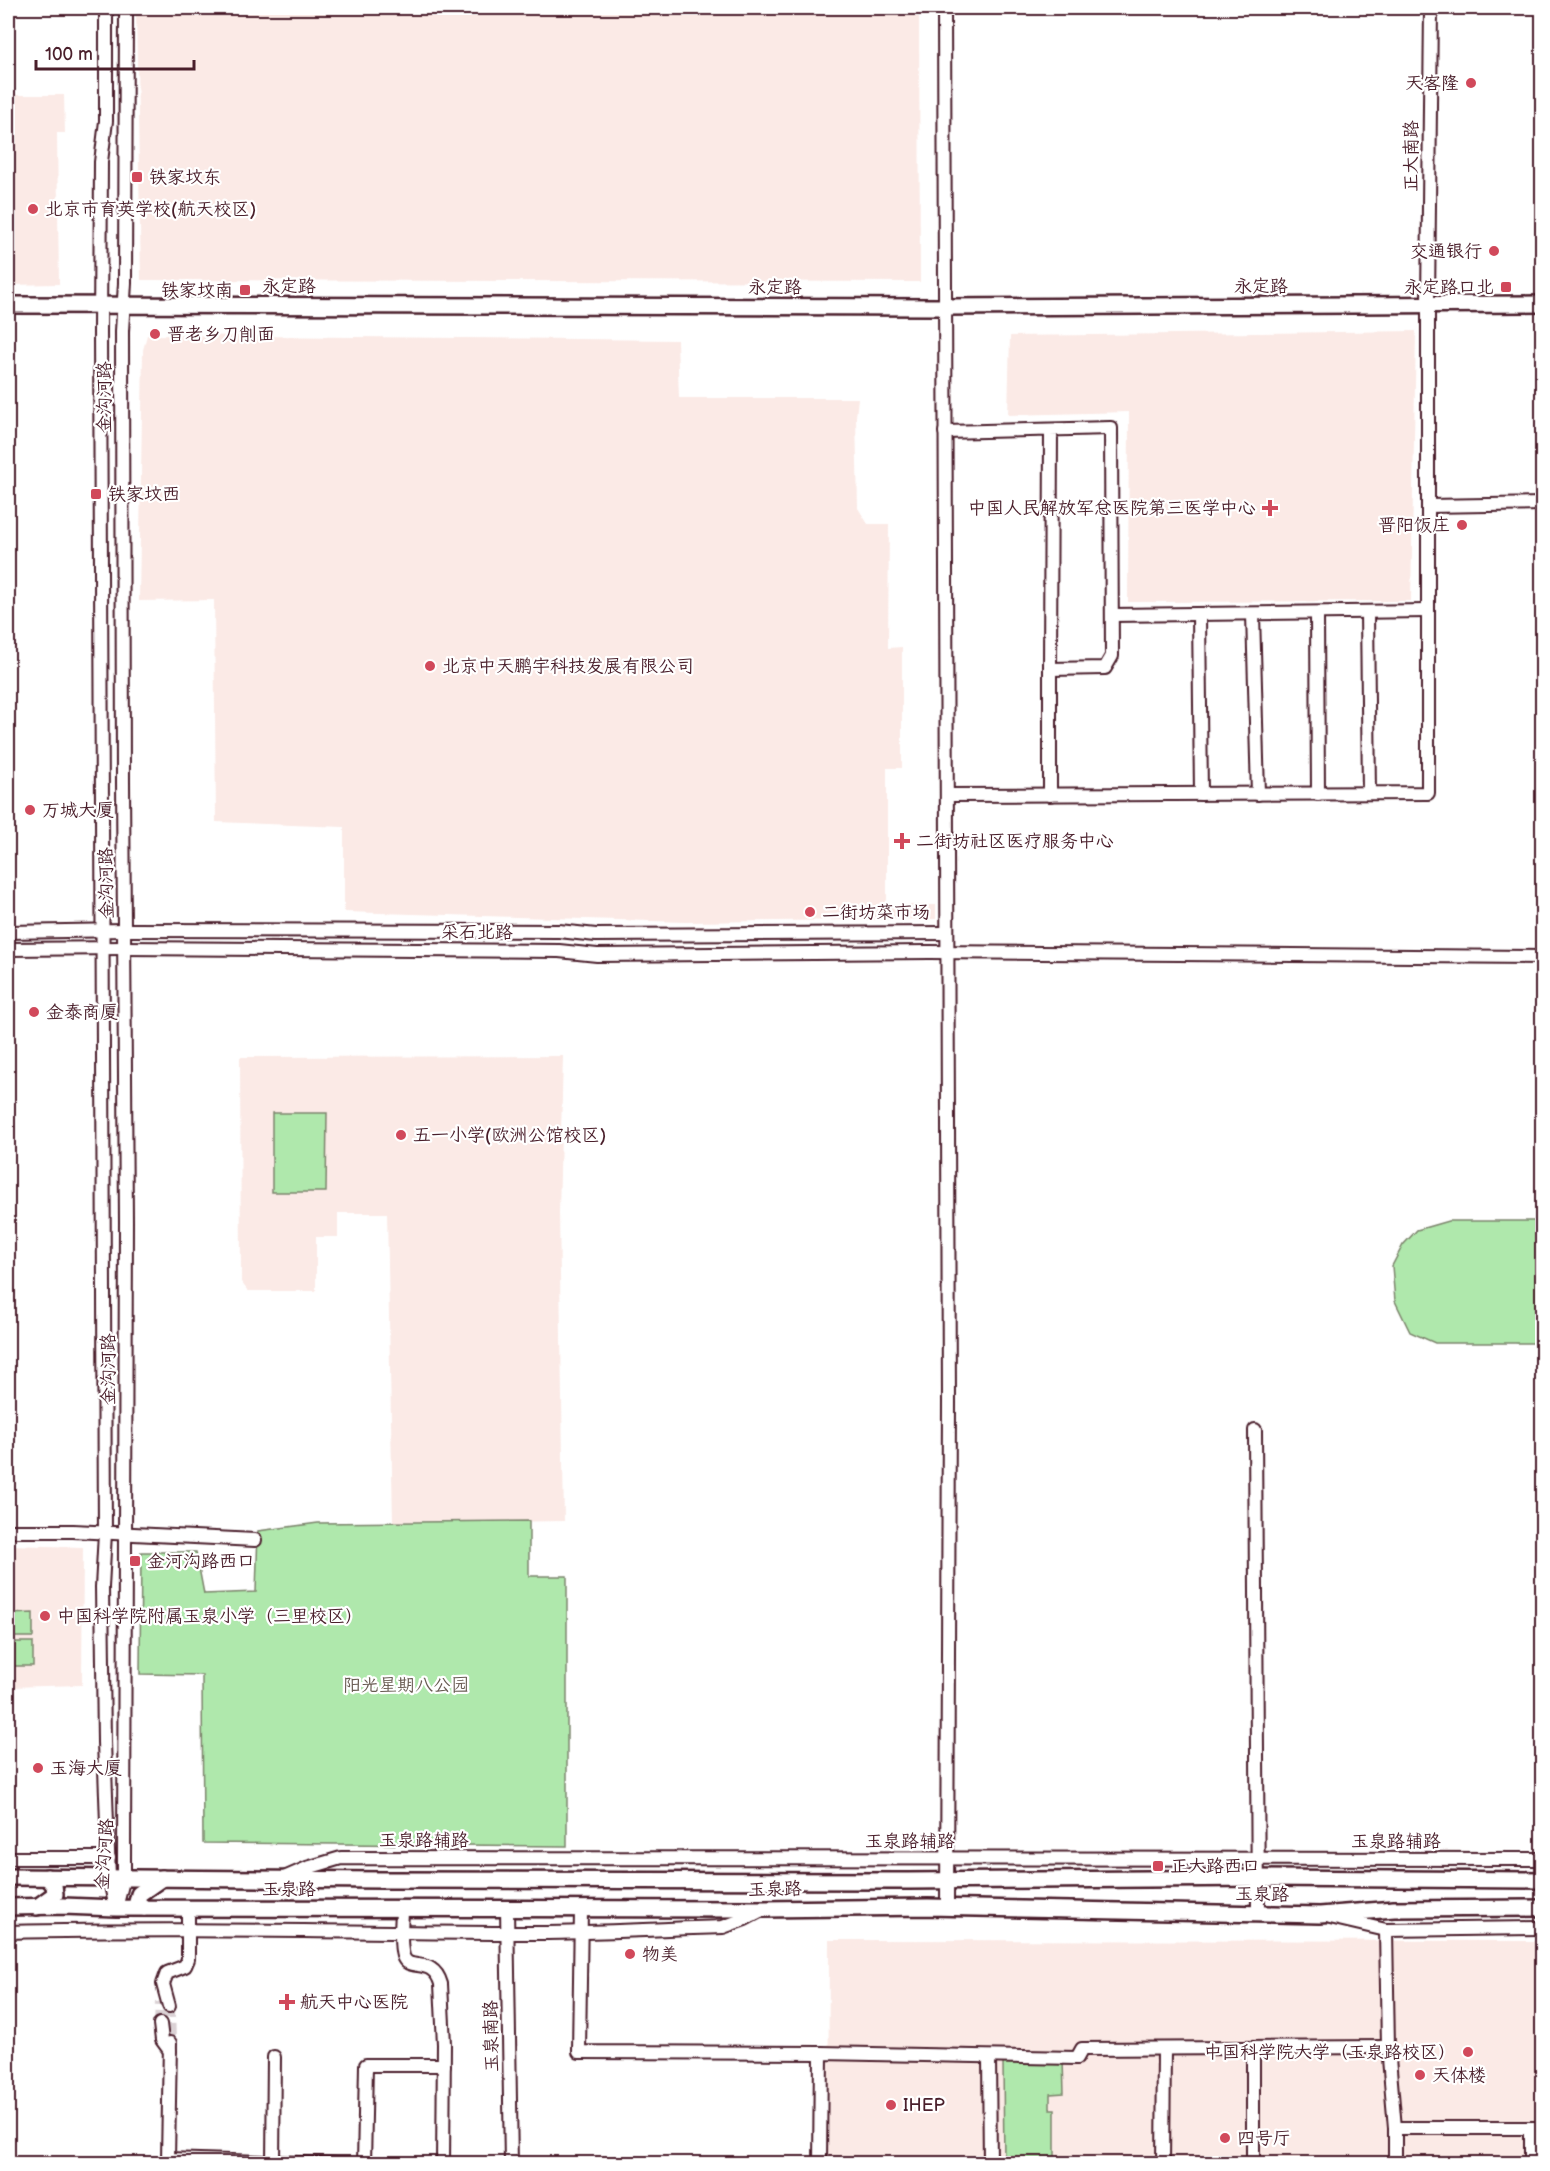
<svg xmlns="http://www.w3.org/2000/svg" width="1550" height="2171" viewBox="0 0 1550 2171" font-family="'Balsamiq Sans','LXGW WenKai TC',sans-serif">
  <style>
    .built { fill: #fbeae6 }
    .green { fill: #afe8ac; stroke: #7c846c; stroke-width: 1.5 }
    .lines { fill: none; stroke-linecap: round; stroke-linejoin: round }
    .minor-tunnel { stroke: #dbd2d5; stroke-width: 12; stroke-dasharray: 12 6; stroke-linecap: butt }
    .minor-casing { stroke: #4a1f2b; stroke-width: 16 }
    .major-casing { stroke: #4a1f2b; stroke-width: 20 }
    .minor { stroke: #fff; stroke-width: 12 }
    .major { stroke: #fff; stroke-width: 15 }
    .poi-dot { fill: #d1495b; stroke: #fff; stroke-width: 2 }
    .labels { text-anchor: middle; stroke-width: 4.5; stroke-linejoin: round; paint-order: stroke }
    .poi-label { font-size: 18px; fill: #4a1f2b; stroke: #fff; text-anchor: start }
    .street-label { font-size: 18px; fill: #4a1f2b; stroke: #fff }
    .park-label { font-size: 18px; fill: #685b52; stroke: #fff }
  </style>
  <rect width="100%" height="100%" fill="#fff"/>
  <filter id="ink" filterUnits="userSpaceOnUse"><feTurbulence type="fractalNoise" baseFrequency=".0167" numOctaves="2"/><feDisplacementMap in="SourceGraphic" scale="12" xChannelSelector="R" yChannelSelector="G"/><feConvolveMatrix kernelMatrix="1 2 1 2 8 2 1 2 1" color-interpolation-filters="sRGB"/></filter>
  <g filter="url(#ink)">
    <g class="built">
      <polygon points="136,8 919,8 920,282 141,280"/>
      <polygon points="8,95 64,95 65,133 57,133 59,284 8,285"/>
      <polygon points="1416,331 1411,601 1128,602 1129,412 1008,415 1010,336"/>
      <polygon points="147,335 677,340 679,398 858,398 856,417 858,508 868,524 889,524 888,648 902,647 902,768 887,768 887,900 882,905 936,905 936,919 685,922 344,912 344,827 216,822 214,600 139,601 143,350"/>
      <polygon points="563,1056 559,1212 564,1521 393,1524 387,1213 338,1213 338,1237 316,1237 316,1291 248,1291 241,1282 240,1057"/>
      <polygon points="8,1545 83,1547 82,1685 8,1687"/>
      <polygon points="829,1940 1542,1941 1542,2163 828,2164"/>
    </g>
    <g class="green">
      <polygon points="272,1113 327,1113 326,1192 272,1192"/>
      <polygon points="1448,1221 1542,1221 1542,1343 1435,1343 1410,1332 1395,1301 1392,1266 1403,1245 1417,1230"/>
      <polygon points="529,1521 529,1576 567,1576 567,1846 203,1843 202,1675 140,1674 141,1552 196,1552 204,1594 256,1592 258,1531 318,1523"/>
      <polygon points="33,1613 33,1637 8,1637 8,1614"/>
      <rect x="8" y="1642" width="25" height="24"/>
      <polygon points="1063,2060 1064,2093 1050,2094 1050,2109 1055,2109 1055,2163 1004,2163 1003,2061"/>
    </g>
    <g class="lines">
      <g class="minor-tunnel">
        <polyline points="169,2006 170,2043"/>
        <polyline points="160,2024 161,2002"/>
      </g>
      <g class="minor-casing">
        <g id="minor">
          <polyline points="106,8 106,121 101,162 100,331 105,1533 102,1587 104,1742 109,1877 116,1908"/>
          <polyline points="944,8 949,1402 947,1907"/>
          <polyline points="945,432 1111,428 1112,656 1105,668 1050,669 1051,430"/>
          <polyline points="1428,506 1542,504"/>
          <polyline points="1367,612 1369,793"/>
          <polyline points="1317,613 1318,794"/>
          <polyline points="1199,614 1201,794"/>
          <polyline points="1253,614 1258,794"/>
          <polyline points="1112,615 1428,611"/>
          <polyline points="947,795 1428,793 1428,304 1431,8"/>
          <polyline points="1050,795 1050,669"/>
          <polyline points="8,932 124,930 559,931 596,935 947,933"/>
          <polyline points="8,949 124,948 559,951 597,955 929,952 1542,957"/>
          <polyline points="1255,1430 1258,1913"/>
          <polyline points="8,1531 73,1531 255,1540"/>
          <polyline points="8,1858 109,1858"/>
          <polyline points="284,1878 307,1868 341,1858 1542,1859"/>
          <polyline points="117,1904 124,1877 124,1860 126,1221 123,782 122,331 125,283 126,8"/>
          <path d="M402,1908C402,1923 399,1942 403,1956C408,1973 433,1955 441,1984L444,2044L443,2164"/>
          <polyline points="507,1908 511,2164"/>
          <polyline points="581,1909 579,2052 821,2053"/>
          <polyline points="1330,1917 1386,1930 1542,1928"/>
          <polyline points="1386,1930 1388,2047 1395,2128 1395,2164"/>
          <path d="M8,1932C174,1928 340,1932 506,1933C578,1934 651,1929 723,1927L745,1919L764,1909"/>
          <polyline points="169,2006 163,1984 167,1973 185,1966 188,1959 188,1908"/>
          <polyline points="160,2024 162,2040 170,2051"/>
          <polyline points="170,2043 168,2159 333,2164"/>
          <polyline points="1253,2049 1253,2164"/>
          <polyline points="989,2057 990,2164"/>
          <polyline points="1395,2128 1542,2128"/>
          <polyline points="1531,2128 1531,2164"/>
          <polyline points="273,2162 274,2057"/>
          <polyline points="364,2164 366,2065 444,2065"/>
          <polyline points="820,2164 821,2053 1077,2058 1082,2049 1388,2047"/>
          <polyline points="1163,2164 1164,2049"/>
        </g>
      </g>
      <g class="major-casing">
        <g id="major">
          <polyline points="8,305 944,307 1542,304"/>
          <polyline points="8,1877 385,1880 908,1881 1258,1878 1542,1880"/>
          <polyline points="8,1907 63,1906 116,1908 764,1909 928,1907 1320,1915 1394,1909 1542,1908"/>
          <polyline points="37,1907 55,1894 54,1885 47,1877"/>
          <polyline points="144,1908 137,1902 139,1894 162,1878"/>
        </g>
      </g>
      <use href="#minor" class="minor"/>
      <use href="#major" class="major"/>
    </g>
  </g>
  <g class="poi-dot">
    <circle cx="1471" cy="83" r="6"/>
    <rect x="131" y="171" width="12" height="12" rx="3"/>
    <circle cx="33" cy="209" r="6"/>
    <circle cx="1494" cy="251" r="6"/>
    <rect x="1500" y="281" width="12" height="12" rx="3"/>
    <rect x="239" y="284" width="12" height="12" rx="3"/>
    <circle cx="155" cy="334" r="6"/>
    <rect x="90" y="488" width="12" height="12" rx="3"/>
    <path d="M1267 499h6v6h6v6h-6v6h-6v-6h-6v-6h6z"/>
    <circle cx="1462" cy="525" r="6"/>
    <circle cx="430" cy="666" r="6"/>
    <circle cx="30" cy="810" r="6"/>
    <path d="M899 832h6v6h6v6h-6v6h-6v-6h-6v-6h6z"/>
    <circle cx="810" cy="912" r="6"/>
    <circle cx="34" cy="1012" r="6"/>
    <circle cx="401" cy="1135" r="6"/>
    <rect x="129" y="1555" width="12" height="12" rx="3"/>
    <circle cx="45" cy="1616" r="6"/>
    <circle cx="38" cy="1768" r="6"/>
    <rect x="1152" y="1860" width="12" height="12" rx="3"/>
    <circle cx="630" cy="1954" r="6"/>
    <path d="M284 1993h6v6h6v6h-6v6h-6v-6h-6v-6h6z"/>
    <circle cx="1468" cy="2052" r="6"/>
    <circle cx="1420" cy="2075" r="6"/>
    <circle cx="891" cy="2105" r="6"/>
    <circle cx="1225" cy="2138" r="6"/>
  </g>
  <g class="labels">
    <g class="poi-label">
      <text x="1459" y="89" text-anchor="end">天客隆</text>
      <text x="149" y="183">铁家坟东</text>
      <text x="45" y="215">北京市育英学校(航天校区)</text>
      <text x="1482" y="257" text-anchor="end">交通银行</text>
      <text x="1494" y="293" text-anchor="end">永定路口北</text>
      <text x="233" y="296" text-anchor="end">铁家坟南</text>
      <text x="167" y="340">晋老乡刀削面</text>
      <text x="108" y="500">铁家坟西</text>
      <text x="1256" y="514" text-anchor="end">中国人民解放军总医院第三医学中心</text>
      <text x="1450" y="531" text-anchor="end">晋阳饭庄</text>
      <text x="442" y="672">北京中天鹏宇科技发展有限公司</text>
      <text x="42" y="816">万城大厦</text>
      <text x="916" y="847">二街坊社区医疗服务中心</text>
      <text x="822" y="918">二街坊菜市场</text>
      <text x="46" y="1018">金泰商厦</text>
      <text x="413" y="1141">五一小学(欧洲公馆校区)</text>
      <text x="147" y="1567">金河沟路西口</text>
      <text x="57" y="1622">中国科学院附属玉泉小学（三里校区）</text>
      <text x="50" y="1774">玉海大厦</text>
      <text x="1170" y="1872">正大路西口</text>
      <text x="642" y="1960">物美</text>
      <text x="300" y="2008">航天中心医院</text>
      <text x="1456" y="2058" text-anchor="end">中国科学院大学（玉泉路校区）</text>
      <text x="1432" y="2081">天体楼</text>
      <text x="903" y="2111">IHEP</text>
      <text x="1237" y="2144">四号厅</text>
    </g>
    <g class="street-label">
      <text transform="translate(1411 156) rotate(-90)" y="6">正大南路</text>
      <text x="289" y="292">永定路</text>
      <text x="1261" y="292">永定路</text>
      <text x="775" y="293">永定路</text>
      <text transform="translate(104 397) rotate(-90)" y="6">金沟河路</text>
      <text transform="translate(106 883) rotate(-91)" y="6">金沟河路</text>
      <text x="477" y="938">采石北路</text>
      <text transform="translate(108 1369) rotate(-90)" y="6">金沟河路</text>
      <text x="424" y="1846">玉泉路辅路</text>
      <text x="910" y="1847">玉泉路辅路</text>
      <text x="1396" y="1847">玉泉路辅路</text>
      <text transform="translate(104 1854) rotate(-86)" y="6">金沟河路</text>
      <text x="289" y="1895">玉泉路</text>
      <text transform="translate(775 1889) rotate(-1)" y="6">玉泉路</text>
      <text transform="translate(1262 1894) rotate(1)" y="6">玉泉路</text>
      <text transform="translate(491 2036) rotate(-91)" y="6">玉泉南路</text>
    </g>
    <g class="park-label">
      <text x="406" y="1691">阳光星期八公园</text>
    </g>
  </g>
  <rect width="1550" height="2171" fill="none" stroke="#fff" stroke-width="30"/>
  <rect x="15" y="15" width="1520" height="2141" fill="none" stroke="#4a1f2b" stroke-width="2" filter="url(#ink)"/>
  <path d="M36 60v9h158v-9" fill="none" stroke="#4a1f2b" stroke-width="3"/>
  <text x="45" y="60" font-size="18" fill="#4a1f2b" stroke="#ffffff" stroke-width="4.5" paint-order="stroke">100 m</text>
</svg>
